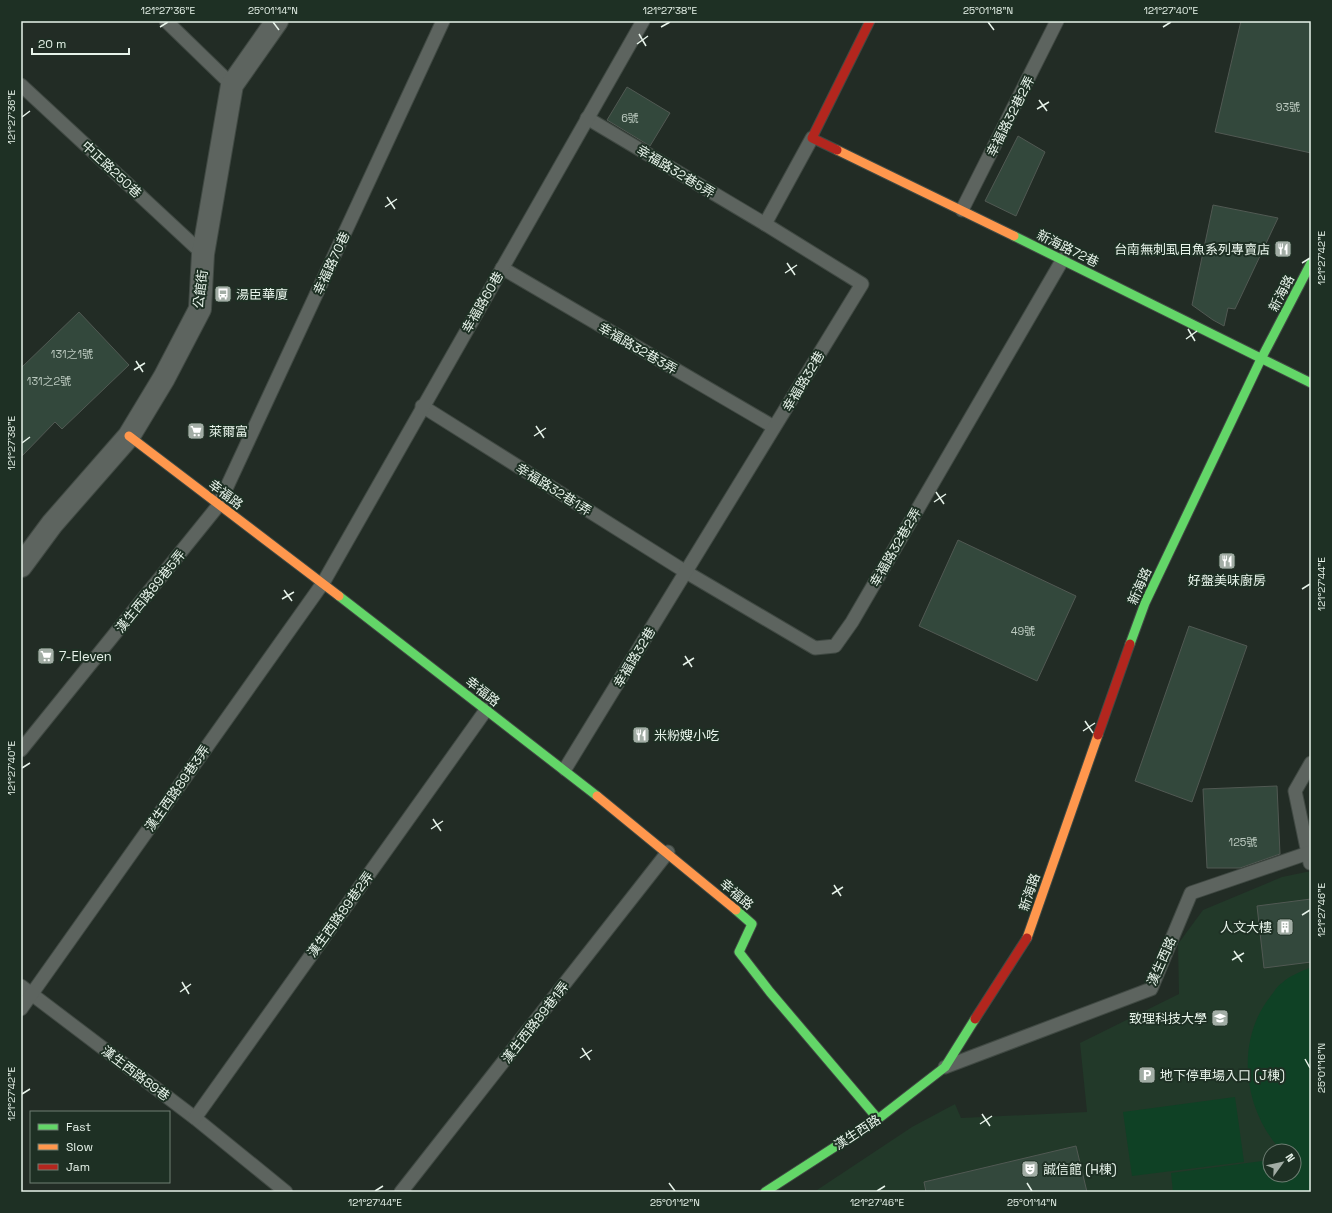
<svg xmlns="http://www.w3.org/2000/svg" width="1332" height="1213" viewBox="0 0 1332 1213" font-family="'Space Grotesk','Noto Sans TC',sans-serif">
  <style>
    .built { fill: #223929; fill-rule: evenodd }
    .green { fill: #0f4125 }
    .building { fill: #33483c; stroke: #515953 }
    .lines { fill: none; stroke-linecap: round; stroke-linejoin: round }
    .lane-casing { stroke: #404943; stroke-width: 15 }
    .street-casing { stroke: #404943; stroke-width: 24 }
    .fast-casing { stroke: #404943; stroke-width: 11 }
    .slow-casing { stroke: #404943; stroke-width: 11 }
    .jam-casing { stroke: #404943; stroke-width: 11 }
    .lane { stroke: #5d645f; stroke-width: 13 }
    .street { stroke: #5d645f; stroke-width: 22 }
    .fast { stroke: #63d668; stroke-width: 9 }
    .slow { stroke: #ff974d; stroke-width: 9 }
    .jam { stroke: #b3261e; stroke-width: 9 }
    .ticks { fill: none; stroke: #e7f3ea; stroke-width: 1.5 }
    .labels { text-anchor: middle; stroke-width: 4; stroke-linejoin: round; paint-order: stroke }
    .number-label { font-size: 11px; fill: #bac8be }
    .street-label { font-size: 13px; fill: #e7f3ea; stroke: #1e3024 }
    .poi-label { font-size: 13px; fill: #e7f3ea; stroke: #1e3024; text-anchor: start }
    .neatline { fill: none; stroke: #e7f3ea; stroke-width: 1.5 }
    .ticks-label { font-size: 10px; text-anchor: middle; fill: #e7f3ea }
  </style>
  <rect width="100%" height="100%" fill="#222c25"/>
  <path class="built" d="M1311,871V1192H814L912,1127L955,1104L961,1118L1087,1112L1080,1043L1179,994L1178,944L1203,910L1282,877ZM1270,1151H1294V1175H1270Z"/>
  <g class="green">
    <path d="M1309,968H1311V1192H1173L1171,1173L1270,1160V1175H1294V1151H1282C1243,1111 1235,1041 1270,997C1274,992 1277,986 1282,983C1289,976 1300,972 1309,968Z"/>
    <polygon points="1235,1097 1244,1162 1132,1176 1123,1112"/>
  </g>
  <g class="building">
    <polygon points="1241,21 1311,21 1311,153 1215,132"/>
    <polygon points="627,87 670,113 650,146 607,120"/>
    <polygon points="1018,136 1045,152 1016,216 985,201"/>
    <polygon points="1213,205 1278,218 1235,309 1228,308 1224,326 1213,320 1192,305"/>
    <polygon points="79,312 129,365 62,429 55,422 21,457 21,368"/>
    <polygon points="958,540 1076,596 1037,681 919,626"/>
    <polygon points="1189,626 1247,646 1192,802 1135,781"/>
    <polygon points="1277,786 1280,854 1240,868 1207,868 1203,789"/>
    <polygon points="1311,899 1311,962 1264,968 1257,906"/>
    <polygon points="1076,1146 1087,1192 926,1192 924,1182"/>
  </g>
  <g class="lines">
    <g class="lane-casing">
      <g id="lane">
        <polyline points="166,21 232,85"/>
        <polyline points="21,85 203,254"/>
        <polyline points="587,118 765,224"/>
        <polyline points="962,210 1057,21"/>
        <polyline points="502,268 774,427"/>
        <polyline points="422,406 686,572 815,648 835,646 852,622 1063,259"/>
        <polyline points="21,750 218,506 443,21"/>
        <polyline points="565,769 862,284 765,224 812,138"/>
        <polyline points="1310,863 1295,791 1311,763"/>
        <polyline points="21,986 195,1118 286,1192"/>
        <polyline points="21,1009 323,583 643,21"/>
        <polyline points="945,1067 1151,989 1191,893 1311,852"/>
        <polyline points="195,1118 486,710"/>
        <polyline points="401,1192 668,852"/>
      </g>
    </g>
    <g class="street-casing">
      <polyline id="street" points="21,566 52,524 129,436 164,378 200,309 203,254 232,85 277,21"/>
    </g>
    <g class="fast-casing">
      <g id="fast">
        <polyline points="1014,236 1311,383"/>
        <polyline points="339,596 597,796"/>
        <polyline points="1130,644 1145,603 1261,359 1311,263"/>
        <polyline points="736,910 752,924 739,952 770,992 878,1119"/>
        <polyline points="765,1192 878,1119 945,1067 975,1019"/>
      </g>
    </g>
    <g class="slow-casing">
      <g id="slow">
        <polyline points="837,150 1014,236"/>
        <polyline points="129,436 339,596"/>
        <polyline points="597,796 736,910"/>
        <polyline points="1027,938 1098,735"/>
      </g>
    </g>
    <g class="jam-casing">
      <g id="jam">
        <polyline points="837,150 812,138 870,21"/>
        <polyline points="1098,735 1130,644"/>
        <polyline points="975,1019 1027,938"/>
      </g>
    </g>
    <use href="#lane" class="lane"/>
    <use href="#street" class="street"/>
    <use href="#fast" class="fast"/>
    <use href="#slow" class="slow"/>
    <use href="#jam" class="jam"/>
  </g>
  <path class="ticks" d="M273,22L279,30M988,22L994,30M160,27L168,22M661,27L670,22M1163,27L1171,22M639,34L646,46M637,44L648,36M1039,100L1047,111M1037,109L1049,102M22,117L30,111M387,197L395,209M385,207L397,199M787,263L795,275M1302,263L1310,258M785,273L797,265M1188,329L1195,341M1186,339L1197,331M136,361L143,372M134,370L145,363M536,426L544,438M534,436L546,428M22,443L30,437M936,492L944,504M934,502L946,494M1302,589L1310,584M284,590L292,601M282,599L294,592M685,656L692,667M683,665L694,658M1085,721L1093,733M1083,731L1095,723M22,768L30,763M433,819L441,831M431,829L443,821M834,885L841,896M832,894L843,887M1302,915L1310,910M1234,951L1242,962M1232,960L1244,953M182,982L189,994M180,992L191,984M582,1048L590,1060M580,1058L592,1050M1305,1059L1310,1068M22,1094L30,1089M982,1114L990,1126M980,1124L992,1116M669,1183L675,1191M1027,1183L1032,1191M375,1191L383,1186M877,1191L885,1186"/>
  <defs>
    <g id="restaurant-square" transform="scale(0.9)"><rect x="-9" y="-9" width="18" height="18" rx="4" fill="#a2ada5" stroke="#1e3024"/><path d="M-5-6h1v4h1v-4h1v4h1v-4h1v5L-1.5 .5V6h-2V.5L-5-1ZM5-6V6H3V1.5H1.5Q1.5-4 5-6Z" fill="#fff"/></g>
    <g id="bus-square" transform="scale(0.9)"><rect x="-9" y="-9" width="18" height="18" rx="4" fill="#a2ada5" stroke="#1e3024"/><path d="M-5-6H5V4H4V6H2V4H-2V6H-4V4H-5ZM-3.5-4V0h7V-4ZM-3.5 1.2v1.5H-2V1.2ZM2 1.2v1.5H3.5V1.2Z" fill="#fff"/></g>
    <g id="supermarket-square" transform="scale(0.9)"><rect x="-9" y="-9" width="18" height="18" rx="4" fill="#a2ada5" stroke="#1e3024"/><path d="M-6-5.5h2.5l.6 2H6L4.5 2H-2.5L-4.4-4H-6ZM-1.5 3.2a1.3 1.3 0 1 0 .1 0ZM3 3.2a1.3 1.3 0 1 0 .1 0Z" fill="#fff"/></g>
    <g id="building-square" transform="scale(0.9)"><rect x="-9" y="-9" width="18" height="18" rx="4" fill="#a2ada5" stroke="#1e3024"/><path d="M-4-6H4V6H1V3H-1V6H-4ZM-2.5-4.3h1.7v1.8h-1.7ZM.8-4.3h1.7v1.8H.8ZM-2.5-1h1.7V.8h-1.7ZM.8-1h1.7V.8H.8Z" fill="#fff"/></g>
    <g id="university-square" transform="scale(0.9)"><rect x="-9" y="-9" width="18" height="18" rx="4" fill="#a2ada5" stroke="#1e3024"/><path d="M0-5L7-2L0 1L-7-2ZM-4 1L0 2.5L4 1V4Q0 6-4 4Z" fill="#fff"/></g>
    <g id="parking-square" transform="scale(0.9)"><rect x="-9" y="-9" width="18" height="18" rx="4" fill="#a2ada5" stroke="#1e3024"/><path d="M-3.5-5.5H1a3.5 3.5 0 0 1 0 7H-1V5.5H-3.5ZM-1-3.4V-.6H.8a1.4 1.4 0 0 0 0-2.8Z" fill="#fff"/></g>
    <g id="theatre-square" transform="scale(0.9)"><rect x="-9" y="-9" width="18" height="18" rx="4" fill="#a2ada5" stroke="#1e3024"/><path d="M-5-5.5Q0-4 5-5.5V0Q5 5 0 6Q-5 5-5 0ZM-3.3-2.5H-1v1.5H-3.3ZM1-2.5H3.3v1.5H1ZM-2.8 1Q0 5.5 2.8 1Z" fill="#fff"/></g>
  </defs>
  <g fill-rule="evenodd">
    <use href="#restaurant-square" x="1283" y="249"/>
    <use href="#bus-square" x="223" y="294"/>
    <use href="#supermarket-square" x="196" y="431"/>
    <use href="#restaurant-square" x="1227" y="561"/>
    <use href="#supermarket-square" x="46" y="656"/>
    <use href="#restaurant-square" x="641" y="735"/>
    <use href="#building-square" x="1285" y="927"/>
    <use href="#university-square" x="1220" y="1018"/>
    <use href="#parking-square" x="1147" y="1075"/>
    <use href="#theatre-square" x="1030" y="1169"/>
  </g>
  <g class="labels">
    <g class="number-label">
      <text x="1288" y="111">93號</text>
      <text x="630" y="122">6號</text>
      <text x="72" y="358">131之1號</text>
      <text x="49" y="385">131之2號</text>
      <text x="1023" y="635">49號</text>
      <text x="1243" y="846">125號</text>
    </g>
    <g class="street-label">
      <text transform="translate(1010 116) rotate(-63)" y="5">幸福路32巷2弄</text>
      <text transform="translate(112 169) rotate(43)" y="5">中正路250巷</text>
      <text transform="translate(676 171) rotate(31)" y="5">幸福路32巷5弄</text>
      <text transform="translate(1068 248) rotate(26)" y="5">新海路72巷</text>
      <text transform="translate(331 263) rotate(-65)" y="5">幸福路70巷</text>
      <text transform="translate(200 289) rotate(-83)" y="5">公館街</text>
      <text transform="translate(1281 293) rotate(-63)" y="5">新海路</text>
      <text transform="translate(482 302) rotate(-60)" y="5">幸福路60巷</text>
      <text transform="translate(638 348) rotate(30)" y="5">幸福路32巷3弄</text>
      <text transform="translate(803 381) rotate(-59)" y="5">幸福路32巷</text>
      <text transform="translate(554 489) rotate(32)" y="5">幸福路32巷1弄</text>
      <text transform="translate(226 494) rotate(37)" y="5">幸福路</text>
      <text transform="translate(895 547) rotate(-60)" y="5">幸福路32巷2弄</text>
      <text transform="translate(1139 586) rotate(-66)" y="5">新海路</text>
      <text transform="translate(150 591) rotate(-51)" y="5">漢生西路89巷5弄</text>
      <text transform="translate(634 657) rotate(-59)" y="5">幸福路32巷</text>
      <text transform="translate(483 691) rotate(38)" y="5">幸福路</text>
      <text transform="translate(177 788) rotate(-55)" y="5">漢生西路89巷3弄</text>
      <text transform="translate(1029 892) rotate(-71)" y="5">新海路</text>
      <text transform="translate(737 894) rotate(41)" y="5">幸福路</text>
      <text transform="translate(340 914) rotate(-54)" y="5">漢生西路89巷2弄</text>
      <text transform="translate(1161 961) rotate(-66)" y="5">漢生西路</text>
      <text transform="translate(535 1022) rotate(-52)" y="5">漢生西路89巷1弄</text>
      <text transform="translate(136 1073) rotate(37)" y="5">漢生西路89巷</text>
      <text transform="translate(857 1132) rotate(-33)" y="5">漢生西路</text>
    </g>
    <g class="poi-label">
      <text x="1270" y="254" text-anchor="end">台南無刺虱目魚系列專賣店</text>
      <text x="236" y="299">湯臣華廈</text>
      <text x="209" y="436">萊爾富</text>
      <text x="1227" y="585" text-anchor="middle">好盤美味廚房</text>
      <text x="59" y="661">7-Eleven</text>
      <text x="654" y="740">米粉嫂小吃</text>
      <text x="1272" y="932" text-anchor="end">人文大樓</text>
      <text x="1207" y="1023" text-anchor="end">致理科技大學</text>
      <text x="1160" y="1080">地下停車場入口 (J棟)</text>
      <text x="1043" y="1174">誠信館 (H棟)</text>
    </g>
  </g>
  <rect width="1332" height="1213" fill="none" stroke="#1e3024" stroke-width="44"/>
  <rect x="30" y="1111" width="140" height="72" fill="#1e3024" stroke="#6e7e73"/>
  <rect x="38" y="1124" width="20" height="6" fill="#63d668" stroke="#6e7e73"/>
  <text x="66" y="1131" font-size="12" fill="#e7f3ea">Fast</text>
  <rect x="38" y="1144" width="20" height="6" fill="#ff974d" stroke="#6e7e73"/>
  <text x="66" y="1151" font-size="12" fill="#e7f3ea">Slow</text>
  <rect x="38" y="1164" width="20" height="6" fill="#b3261e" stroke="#6e7e73"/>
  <text x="66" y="1171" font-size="12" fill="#e7f3ea">Jam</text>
  <g transform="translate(1282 1163) rotate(57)"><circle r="19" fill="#1e3024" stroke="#6e7e73"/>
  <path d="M0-3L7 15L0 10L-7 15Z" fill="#a2ada5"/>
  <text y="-6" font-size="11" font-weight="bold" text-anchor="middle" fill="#e7f3ea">N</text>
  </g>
  <path d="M32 48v6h97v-6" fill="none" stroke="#e7f3ea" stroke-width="2"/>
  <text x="38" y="48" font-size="12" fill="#e7f3ea" stroke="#1e3024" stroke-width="3" paint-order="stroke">20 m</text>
  <rect x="22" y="22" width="1288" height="1169" class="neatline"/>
  <g class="ticks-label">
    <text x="168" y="14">121°27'36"E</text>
    <text x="273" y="14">25°01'14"N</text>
    <text x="670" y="14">121°27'38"E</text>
    <text x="988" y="14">25°01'18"N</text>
    <text x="1171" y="14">121°27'40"E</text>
    <text transform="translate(11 117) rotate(-90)" y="4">121°27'36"E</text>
    <text transform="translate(1321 258) rotate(-90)" y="4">121°27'42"E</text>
    <text transform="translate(11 443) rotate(-90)" y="4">121°27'38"E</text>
    <text transform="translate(1321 584) rotate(-90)" y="4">121°27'44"E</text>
    <text transform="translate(11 768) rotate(-90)" y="4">121°27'40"E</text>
    <text transform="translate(1321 910) rotate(-90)" y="4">121°27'46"E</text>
    <text transform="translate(1321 1068) rotate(-90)" y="4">25°01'16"N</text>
    <text transform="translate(11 1094) rotate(-90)" y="4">121°27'42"E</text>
    <text x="375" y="1206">121°27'44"E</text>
    <text x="675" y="1206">25°01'12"N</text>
    <text x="877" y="1206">121°27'46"E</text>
    <text x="1032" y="1206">25°01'14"N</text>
  </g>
</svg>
